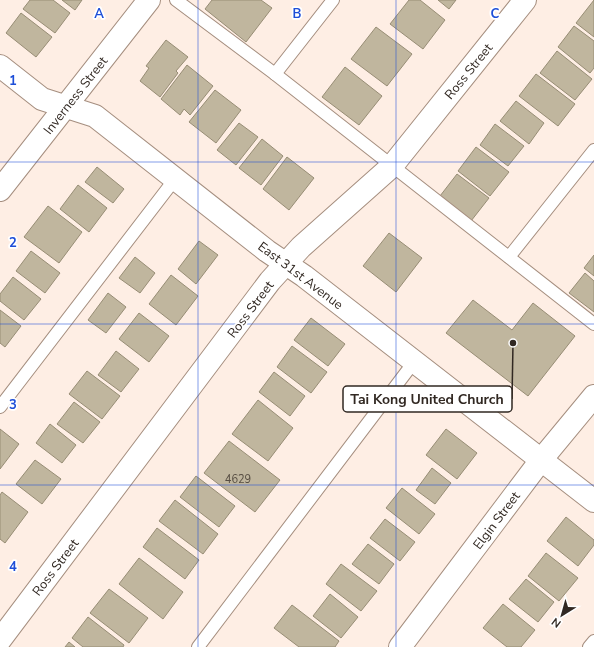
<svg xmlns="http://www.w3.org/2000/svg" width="594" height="647" viewBox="0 0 594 647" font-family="'Nunito Sans',sans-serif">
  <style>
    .building { fill: #c0b69e; stroke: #978d75 }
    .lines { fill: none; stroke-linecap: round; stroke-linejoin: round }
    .service-casing { stroke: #a58e7f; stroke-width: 14 }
    .minor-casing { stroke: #a58e7f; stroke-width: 24 }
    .service { stroke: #fff; stroke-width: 12 }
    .minor { stroke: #fff; stroke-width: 22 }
    .grid { fill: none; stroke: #1d4ed8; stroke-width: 1; stroke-opacity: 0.55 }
    .labels { text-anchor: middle; stroke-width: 3.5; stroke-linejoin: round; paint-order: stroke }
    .number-label { font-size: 11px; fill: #554c41 }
    .street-label { font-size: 13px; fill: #312822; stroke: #fff }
    .grid-label { font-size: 13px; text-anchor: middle; font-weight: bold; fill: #1d4ed8; stroke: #fff; stroke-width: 3.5; stroke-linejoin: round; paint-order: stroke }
    .leader { fill: none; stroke: #312822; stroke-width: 1.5 }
    .callout-dot { fill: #312822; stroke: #fff; stroke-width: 1.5 }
    .callout { fill: #fff; stroke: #312822; stroke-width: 1.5 }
    .callout-label { font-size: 14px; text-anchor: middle; font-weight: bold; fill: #312822 }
  </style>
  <rect width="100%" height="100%" fill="#feeee4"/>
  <g class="building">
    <polygon points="30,0 53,0 70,13 55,33 23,9"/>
    <polygon points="62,0 82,0 75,10"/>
    <polygon points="212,0 261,0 272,8 246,42 205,9"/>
    <polygon points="409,0 420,0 445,20 423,49 390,24"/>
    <polygon points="438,0 456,0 449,9"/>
    <polygon points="594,0 594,37 576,23"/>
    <polygon points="21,13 52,37 36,57 6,33"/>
    <polygon points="574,26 594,41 594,68 590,73 558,47"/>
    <polygon points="376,27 412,54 387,86 351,59"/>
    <polygon points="166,40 188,57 176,71 178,73 160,97 140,81 149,68 146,66"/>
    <polygon points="557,51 592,79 575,100 540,73"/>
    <polygon points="187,65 213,86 190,115 184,109 180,115 161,99"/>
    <polygon points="345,67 382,96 359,125 322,97"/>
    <polygon points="536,74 575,104 558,126 519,96"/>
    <polygon points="215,90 241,110 216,143 189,122"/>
    <polygon points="516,101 544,123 529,144 500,121"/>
    <polygon points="239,123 258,137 236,165 217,150"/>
    <polygon points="495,124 524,146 508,166 480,145"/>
    <polygon points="262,139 283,156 261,185 239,168"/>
    <polygon points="476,147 509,172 490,196 458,171"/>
    <polygon points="287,157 314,178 289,210 263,189"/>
    <polygon points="97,167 124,189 113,203 85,182"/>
    <polygon points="457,174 489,198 471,221 440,196"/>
    <polygon points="78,185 107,208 89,232 60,209"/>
    <polygon points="48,206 82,232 59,263 24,237"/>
    <polygon points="389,233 422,258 396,292 363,266"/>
    <polygon points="199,241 218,255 196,284 178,269"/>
    <polygon points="31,251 60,273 45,293 16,271"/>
    <polygon points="594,255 594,276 584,268"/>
    <polygon points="135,257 155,273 140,293 119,278"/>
    <polygon points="585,273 594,281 594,312 569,293"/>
    <polygon points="171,275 198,296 176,325 149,304"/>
    <polygon points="13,277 41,299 24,320 0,301 0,294"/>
    <polygon points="108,293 126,307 106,333 88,320"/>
    <polygon points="473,300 512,330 533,303 575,336 528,396 446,333"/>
    <polygon points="0,310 21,326 5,347 0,343"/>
    <polygon points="139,313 169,336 149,362 119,339"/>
    <polygon points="311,318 345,344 328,366 294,340"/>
    <polygon points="292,346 327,372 311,393 277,367"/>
    <polygon points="116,351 139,369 121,392 98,375"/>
    <polygon points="87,371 120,396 102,419 69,394"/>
    <polygon points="274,372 305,396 290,416 259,392"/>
    <polygon points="258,400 293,428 268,461 232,434"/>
    <polygon points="74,402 100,422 83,443 57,424"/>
    <polygon points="50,424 76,445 62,463 36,443"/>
    <polygon points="0,429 19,444 0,469"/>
    <polygon points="446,429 477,453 457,479 426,455"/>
    <polygon points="229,441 280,480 255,512 204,473"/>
    <polygon points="35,460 61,479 42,504 16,484"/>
    <polygon points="432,468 451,483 435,504 416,490"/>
    <polygon points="196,476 235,506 219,527 180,497"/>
    <polygon points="402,488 435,514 419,534 386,508"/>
    <polygon points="2,492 28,512 5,543 0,539 0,495"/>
    <polygon points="175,500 218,534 203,554 159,521"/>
    <polygon points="566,517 594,540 594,545 578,566 547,541"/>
    <polygon points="385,519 415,542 400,561 370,538"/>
    <polygon points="157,528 199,560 185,579 143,547"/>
    <polygon points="368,544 394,564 379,584 352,564"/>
    <polygon points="546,553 578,578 559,601 528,576"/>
    <polygon points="139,558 183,592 163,619 119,584"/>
    <polygon points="341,564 377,591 361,611 326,584"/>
    <polygon points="526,579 554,602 538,622 509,599"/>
    <polygon points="109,589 148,618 129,643 90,613"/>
    <polygon points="330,594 358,617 341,638 313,616"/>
    <polygon points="503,604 535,630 521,647 507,647 483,628"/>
    <polygon points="292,605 339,641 335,647 299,647 274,628"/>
    <polygon points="88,617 124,645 123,647 83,647 72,638"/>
    <polygon points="69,642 75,647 65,647"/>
  </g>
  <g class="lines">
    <g class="service-casing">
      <g id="service">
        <polyline points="176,0 275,74 594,324"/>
        <polyline points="275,74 333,0"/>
        <polyline points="509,257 594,150"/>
        <polyline points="0,407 175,179"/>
        <polyline points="198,647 414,362"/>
        <polyline points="589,647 594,641"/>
      </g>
    </g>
    <g class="minor-casing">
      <g id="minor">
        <polyline points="0,66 42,99 95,116 267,251 304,276 594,501"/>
        <polyline points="0,190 149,0"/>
        <polyline points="0,640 270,281 301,247 392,166 525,0"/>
        <polyline points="400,647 541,460 594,396"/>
      </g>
    </g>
    <use href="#service" class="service"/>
    <use href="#minor" class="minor"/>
  </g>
  <path class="grid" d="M198,0V647M396,0V647M0,162H594M0,324H594M0,485H594"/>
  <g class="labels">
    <g class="number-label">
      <text x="238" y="483">4629</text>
    </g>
    <g class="street-label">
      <text transform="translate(468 71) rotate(-51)" y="5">Ross Street</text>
      <text transform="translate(75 95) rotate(-52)" y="5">Inverness Street</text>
      <text transform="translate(301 275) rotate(37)" y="5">East 31st Avenue</text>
      <text transform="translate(250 309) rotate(-53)" y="5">Ross Street</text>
      <text transform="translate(496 520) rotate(-53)" y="5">Elgin Street</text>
      <text transform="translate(55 567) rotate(-53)" y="5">Ross Street</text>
    </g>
  </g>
  <g class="grid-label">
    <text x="99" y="18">A</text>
    <text x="297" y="18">B</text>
    <text x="495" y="18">C</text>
    <text x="13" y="85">1</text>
    <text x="13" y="247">2</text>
    <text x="13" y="409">3</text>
    <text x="13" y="571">4</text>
  </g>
  <path class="leader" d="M513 343L512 399"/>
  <circle class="callout-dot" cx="513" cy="343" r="4"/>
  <rect class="callout" x="343" y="386" width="169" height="26" rx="4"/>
  <g class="callout-label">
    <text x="427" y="404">Tai Kong United Church</text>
  </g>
  <g transform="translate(562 615) rotate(217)" stroke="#ffffff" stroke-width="3" paint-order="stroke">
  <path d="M0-3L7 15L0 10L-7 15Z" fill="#312822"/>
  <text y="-6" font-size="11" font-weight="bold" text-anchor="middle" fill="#312822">N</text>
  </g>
</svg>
